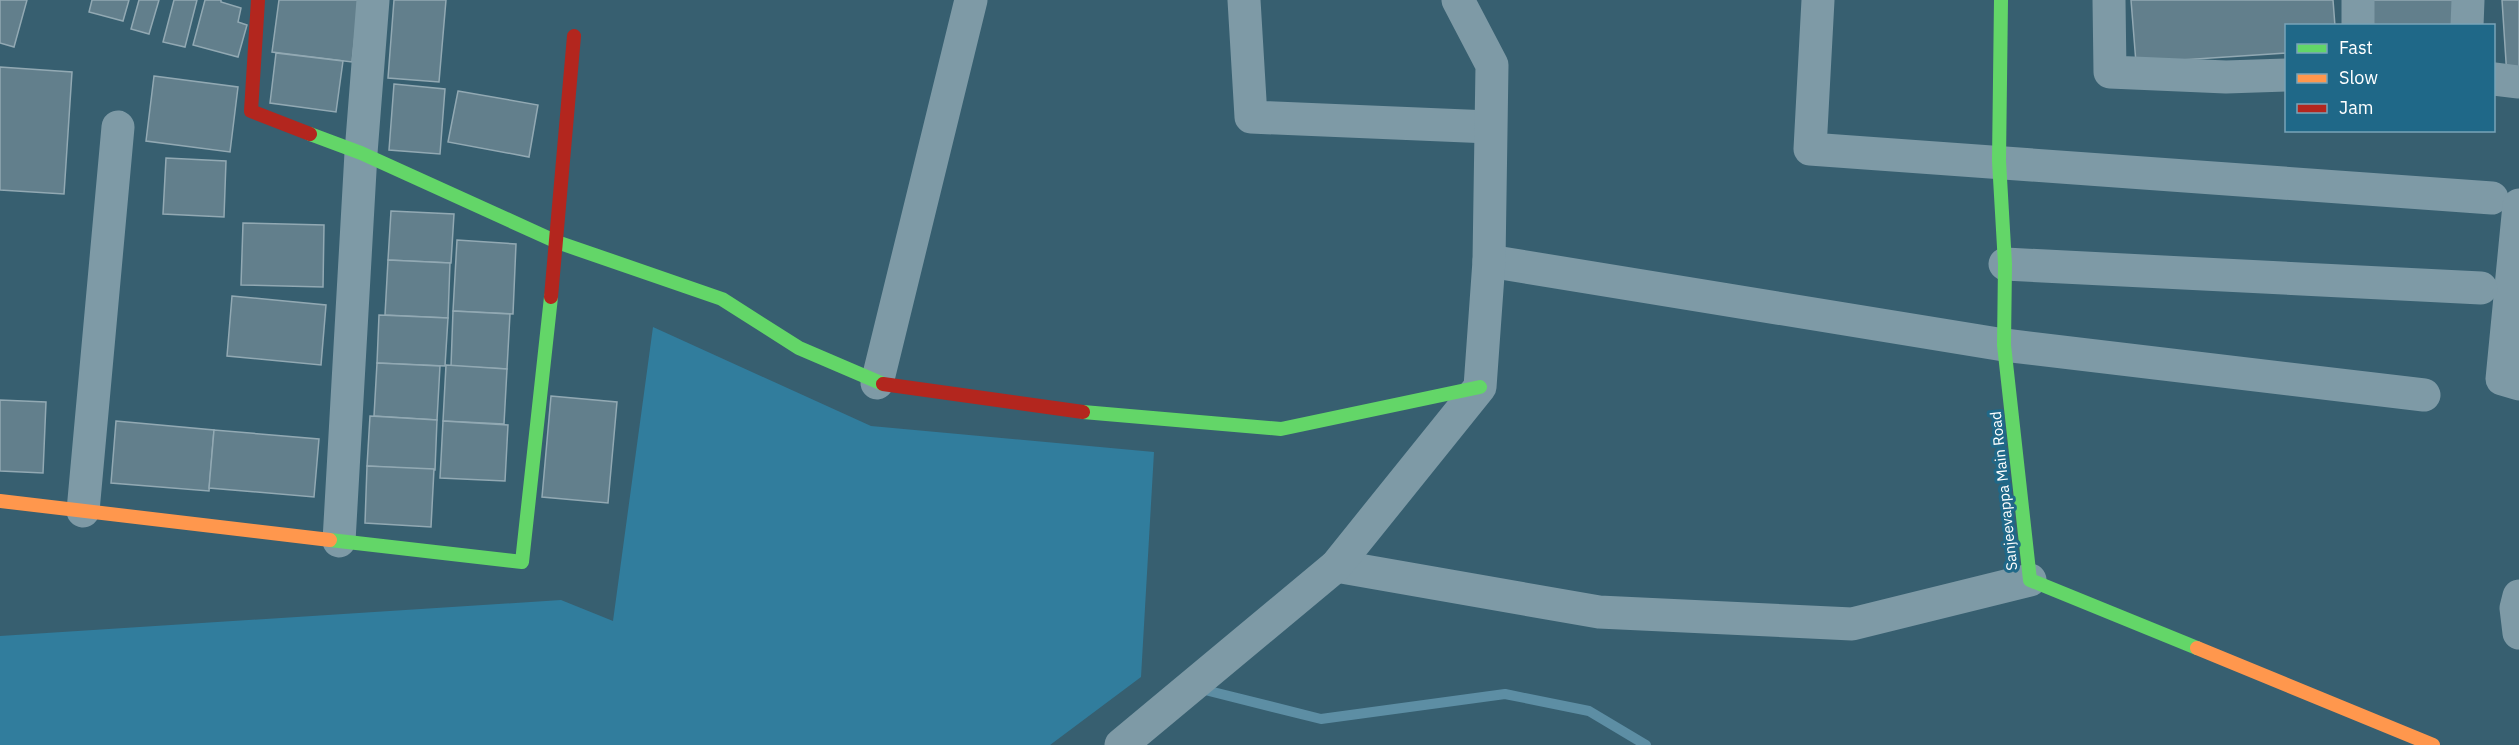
<svg xmlns="http://www.w3.org/2000/svg" width="2519" height="745" viewBox="0 0 2519 745" font-family="'IBM Plex Sans',sans-serif">
  <style>
    .green { fill: #317d9d }
    .lines { fill: none; stroke-linecap: round; stroke-linejoin: round }
    .stream { stroke: #5d8ea4; stroke-width: 10 }
    .building { fill: #627f8c; stroke: #92a9b3; stroke-width: 1.5 }
    .street { stroke: #7e9aa6; stroke-width: 33 }
    .fast { stroke: #63d668; stroke-width: 14 }
    .slow { stroke: #ff974d; stroke-width: 14 }
    .jam { stroke: #b3261e; stroke-width: 14 }
    .labels { text-anchor: middle; stroke-width: 6; stroke-linejoin: round; paint-order: stroke }
    .street-label { font-size: 15px; fill: #fff; stroke: #1f6888 }
  </style>
  <rect width="100%" height="100%" fill="#375f70"/>
  <polygon class="green" points="653,327 871,426 1154,452 1141,677 1050,745 0,745 0,636 561,600 613,621"/>
  <g class="lines">
    <polyline class="stream" points="1199,691 1201,689 1321,719 1505,694 1589,711 1646,745"/>
  </g>
  <g class="building">
    <polygon points="0,0 27,0 14,47 0,43"/>
    <polygon points="92,0 129,0 123,21 89,12"/>
    <polygon points="139,0 159,0 149,34 131,29"/>
    <polygon points="174,0 197,0 185,47 163,42"/>
    <polygon points="205,0 221,0 221,2 241,8 238,22 247,25 238,57 193,45"/>
    <polygon points="279,0 359,0 352,62 272,52"/>
    <polygon points="394,0 446,0 439,82 388,78"/>
    <polygon points="2131,0 2333,0 2335,26 2286,26 2286,53 2136,63"/>
    <rect x="2370" y="0" width="89" height="26"/>
    <polygon points="2502,0 2519,0 2519,76 2507,77"/>
    <polygon points="276,53 343,61 336,112 270,103"/>
    <polygon points="0,67 72,72 64,194 0,190"/>
    <polygon points="154,76 238,87 230,152 146,141"/>
    <polygon points="394,84 445,89 440,154 389,150"/>
    <polygon points="458,91 538,105 529,157 448,142"/>
    <polygon points="166,158 226,161 224,217 163,214"/>
    <polygon points="391,211 454,214 451,263 388,260"/>
    <polygon points="243,223 324,225 323,287 241,285"/>
    <polygon points="457,240 516,244 513,314 453,311"/>
    <polygon points="388,260 450,263 448,318 385,315"/>
    <polygon points="232,296 326,305 321,365 227,356"/>
    <polygon points="453,311 510,314 507,369 451,366"/>
    <polygon points="379,315 448,318 445,366 377,363"/>
    <polygon points="377,363 440,366 437,420 374,416"/>
    <polygon points="446,365 507,369 504,424 443,421"/>
    <polygon points="551,396 617,402 608,503 542,497"/>
    <polygon points="0,400 46,402 43,473 0,471"/>
    <polygon points="370,416 437,420 435,470 367,466"/>
    <polygon points="116,421 214,430 209,491 111,483"/>
    <polygon points="443,421 508,425 505,481 440,478"/>
    <polygon points="214,430 319,439 314,497 209,488"/>
    <polygon points="367,466 434,469 431,527 365,523"/>
  </g>
  <g class="lines">
    <g class="street">
      <polyline points="1244,0 1251,117 1490,127"/>
      <polyline points="1818,0 1810,149 2492,198"/>
      <polyline points="2109,0 2110,72 2226,77 2286,75"/>
      <polyline points="2358,26 2358,0"/>
      <polyline points="2467,26 2468,0"/>
      <polyline points="2494,79 2519,82"/>
      <polyline points="2519,205 2502,379 2519,384"/>
      <polyline points="1489,261 2004,345 2424,395"/>
      <polyline points="2005,264 2481,288"/>
      <polyline points="877,383 971,0"/>
      <polyline points="83,511 118,127"/>
      <polyline points="339,541 361,153 373,0"/>
      <polyline points="1336,566 1599,612 1852,624 2030,580"/>
      <polyline points="2519,596 2516,608 2519,633"/>
      <polyline points="1121,745 1336,566 1480,387 1489,261 1492,65 1458,0"/>
    </g>
    <g class="fast">
      <polyline points="2001,0 1999,161 2005,264 2004,345 2030,580 2197,648"/>
      <polyline points="310,134 361,153 557,242 722,299 799,348 883,384"/>
      <polyline points="1083,412 1281,429 1480,387"/>
      <polyline points="330,540 522,562 551,297"/>
    </g>
    <g class="slow">
      <polyline points="0,501 330,540"/>
      <polyline points="2197,648 2433,745"/>
    </g>
    <g class="jam">
      <polyline points="258,0 251,111 310,134"/>
      <polyline points="551,297 574,36"/>
      <polyline points="883,384 1083,412"/>
    </g>
  </g>
  <g class="labels">
    <g class="street-label">
      <text transform="translate(2004 491) rotate(-96)" y="5">Sanjeevappa Main Road</text>
    </g>
  </g>
  <rect x="2285" y="24" width="210" height="108" fill="#1f6888" stroke="#79a4b8" stroke-width="1.5"/>
  <rect x="2297" y="44" width="30" height="9" fill="#63d668" stroke="#79a4b8" stroke-width="1.5"/>
  <text x="2339" y="54" font-size="18" fill="#ffffff">Fast</text>
  <rect x="2297" y="74" width="30" height="9" fill="#ff974d" stroke="#79a4b8" stroke-width="1.5"/>
  <text x="2339" y="84" font-size="18" fill="#ffffff">Slow</text>
  <rect x="2297" y="104" width="30" height="9" fill="#b3261e" stroke="#79a4b8" stroke-width="1.5"/>
  <text x="2339" y="114" font-size="18" fill="#ffffff">Jam</text>
</svg>
